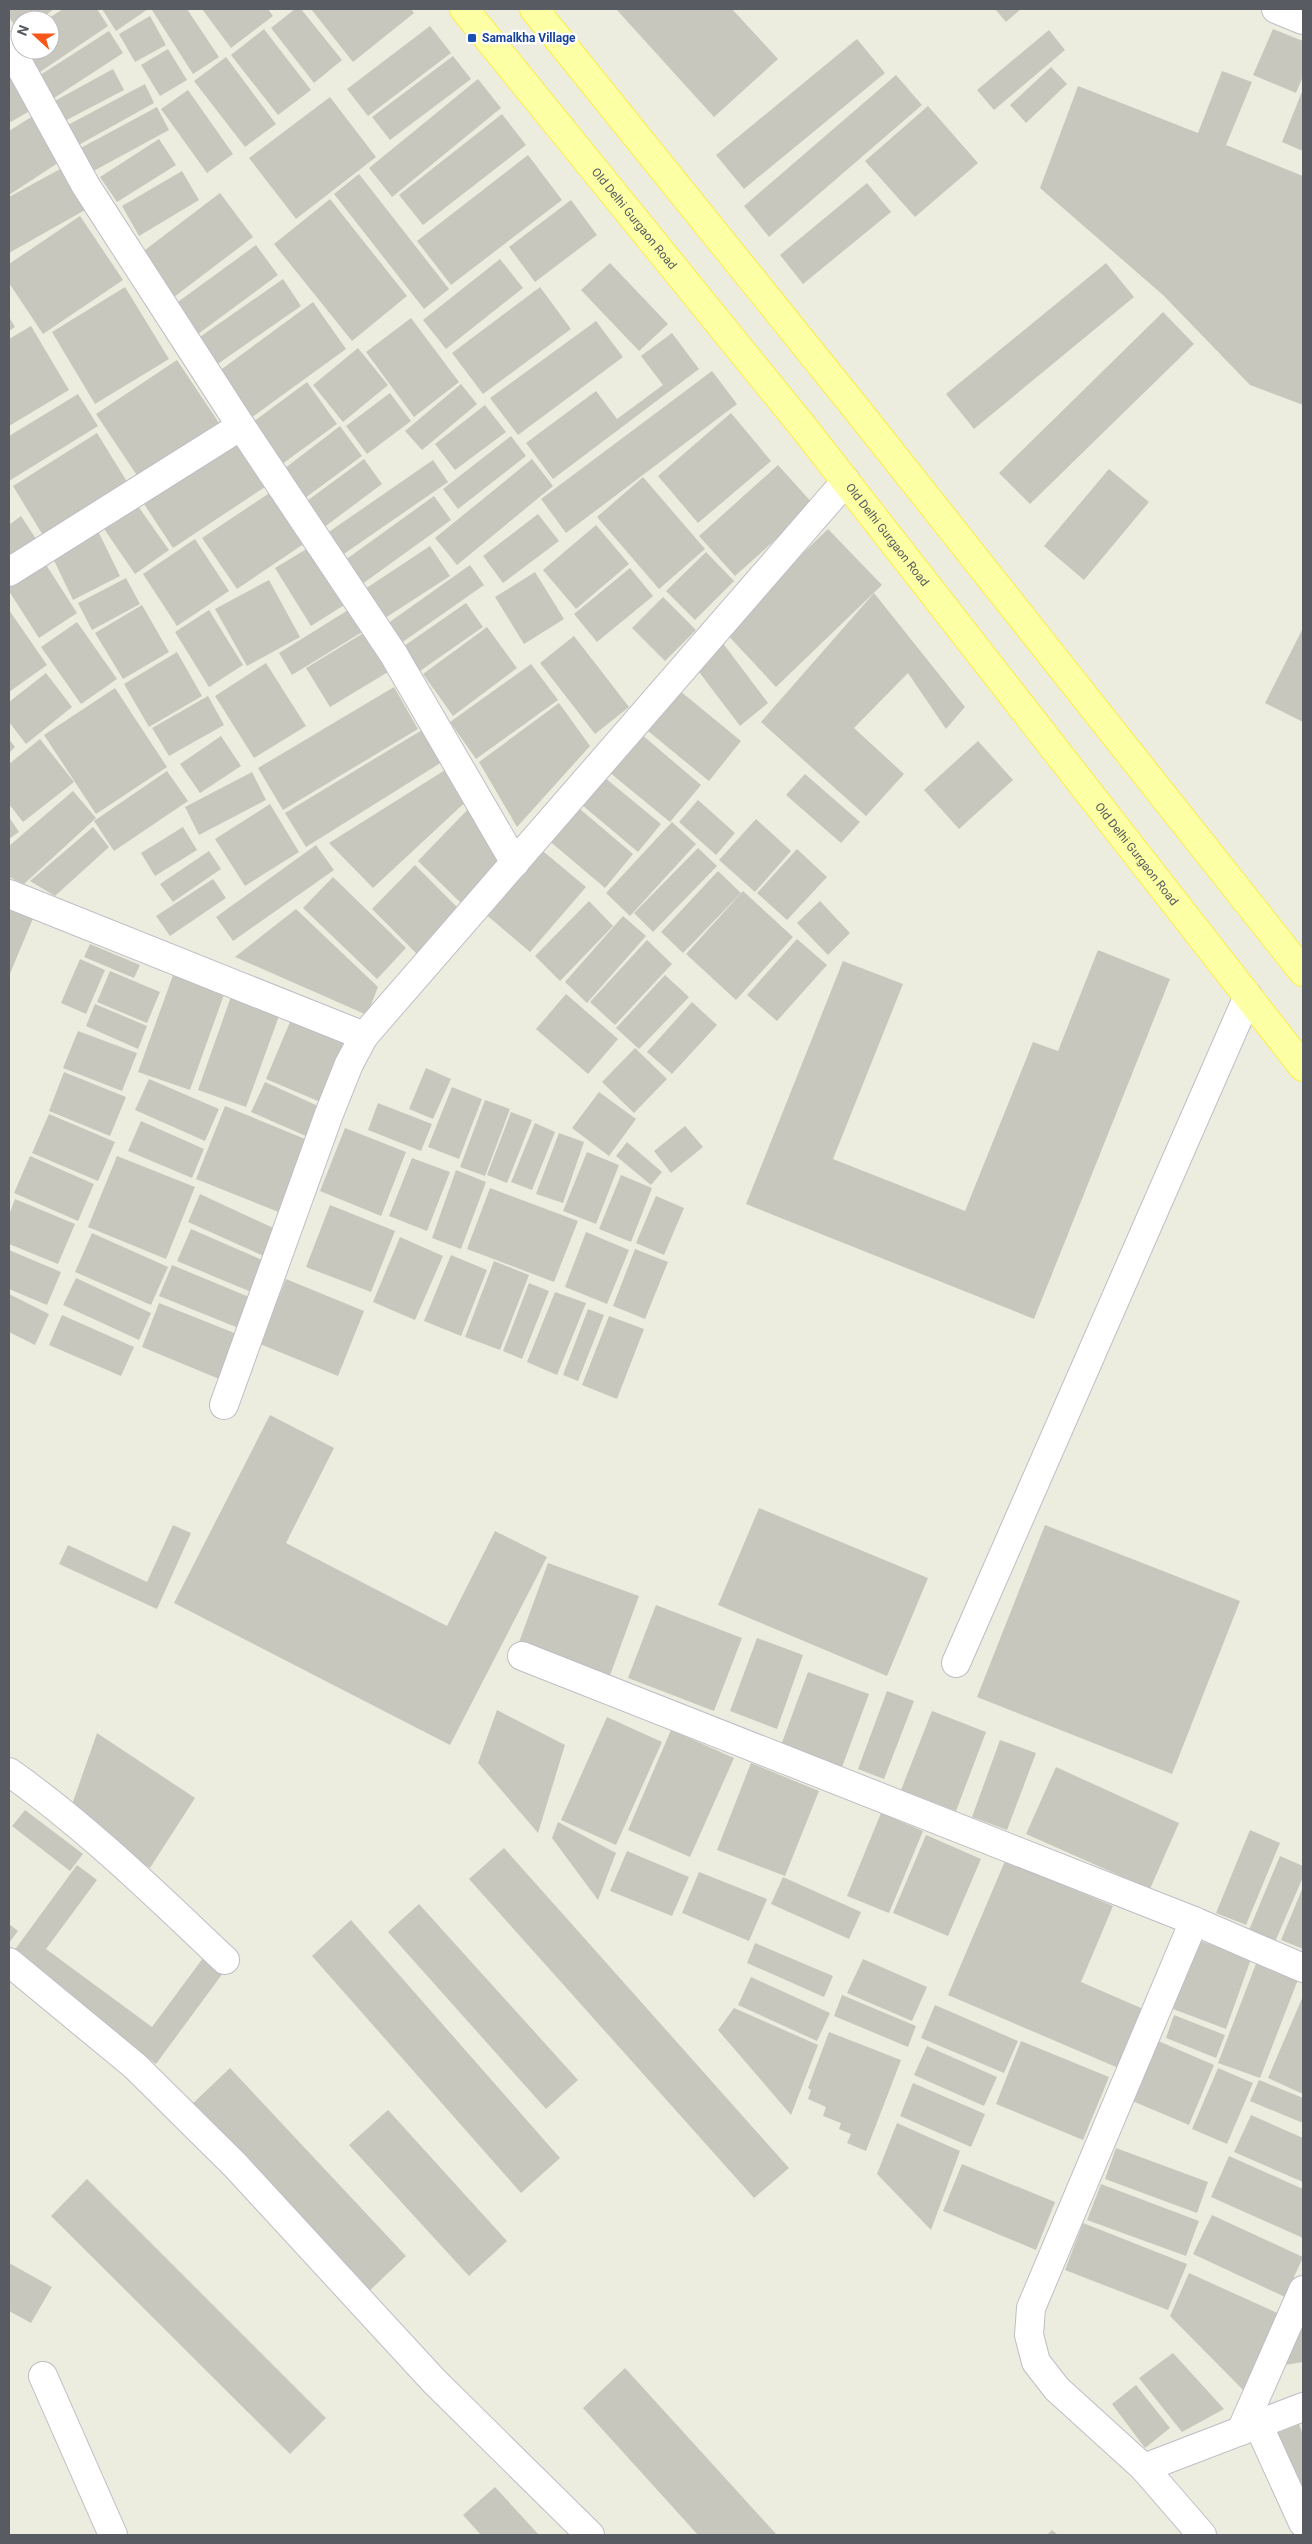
<svg xmlns="http://www.w3.org/2000/svg" width="1312" height="2544" viewBox="0 0 1312 2544" font-family="Roboto,sans-serif">
  <style>
    .building { fill: #c8c7bd }
    .lines { fill: none; stroke-linecap: round; stroke-linejoin: round }
    .minor-casing { stroke: #bdbec5; stroke-width: 30 }
    .major-casing { stroke: #fded49; stroke-width: 30 }
    .minor { stroke: #fff; stroke-width: 28 }
    .major { stroke: #fcffa3; stroke-width: 28 }
    .transit-dot { fill: #1a4fb4; stroke: #fff; stroke-width: 2 }
    .labels { text-anchor: middle; stroke-width: 4.5; stroke-linejoin: round; paint-order: stroke }
    .transit-label { font-size: 12px; font-weight: bold; fill: #164399; stroke: #fff; text-anchor: start }
    .street-label { font-size: 12px; fill: #585b62; stroke: #fff }
  </style>
  <rect width="100%" height="100%" fill="#ededdf"/>
  <g class="building">
    <polygon points="9,9 54,9 39,20 20,20 20,33 9,17"/>
    <polygon points="63,9 97,9 108,26 37,74 21,50 50,50 50,20 46,20"/>
    <polygon points="102,9 148,9 116,31"/>
    <polygon points="154,9 187,9 219,57 193,74 152,10"/>
    <polygon points="202,9 268,9 273,16 231,48"/>
    <polygon points="295,9 301,9 342,60 314,83 271,28"/>
    <polygon points="311,9 411,9 414,13 353,62"/>
    <polygon points="616,9 732,9 778,59 714,117"/>
    <polygon points="995,9 1021,9 1006,22"/>
    <polygon points="150,16 166,45 135,62 119,34"/>
    <polygon points="430,26 451,53 368,116 347,89"/>
    <polygon points="264,29 311,90 278,115 231,55"/>
    <polygon points="1273,29 1303,41 1303,76 1296,93 1253,75"/>
    <polygon points="1049,30 1065,50 994,110 977,90"/>
    <polygon points="109,31 123,53 51,100 37,77"/>
    <polygon points="857,39 885,73 744,189 716,155"/>
    <polygon points="168,49 187,80 160,96 141,65"/>
    <polygon points="9,52 40,105 9,123"/>
    <polygon points="453,56 471,79 390,140 372,117"/>
    <polygon points="226,57 276,124 245,147 194,81"/>
    <polygon points="1051,67 1067,84 1026,123 1010,105"/>
    <polygon points="113,69 124,90 61,123 51,103"/>
    <polygon points="1222,71 1252,82 1226,145 1303,176 1303,405 1250,385 1163,295 1040,188 1078,86 1198,133"/>
    <polygon points="896,75 922,105 769,237 744,206"/>
    <polygon points="478,79 501,108 392,197 369,168"/>
    <polygon points="145,84 154,103 75,147 64,127"/>
    <polygon points="1303,89 1303,151 1282,142"/>
    <polygon points="188,90 233,154 207,173 161,109"/>
    <polygon points="330,97 376,157 296,219 249,158"/>
    <polygon points="928,106 978,163 915,217 865,161"/>
    <polygon points="157,107 169,130 88,174 75,151"/>
    <polygon points="36,114 64,159 9,195 9,131"/>
    <polygon points="502,114 526,145 423,225 399,195"/>
    <polygon points="159,139 176,165 117,202 100,177"/>
    <polygon points="528,155 562,200 451,285 417,241"/>
    <polygon points="62,168 85,210 9,253 9,197"/>
    <polygon points="182,171 199,200 139,236 122,206"/>
    <polygon points="359,174 449,289 424,309 334,194"/>
    <polygon points="867,183 891,212 803,284 780,255"/>
    <polygon points="220,193 253,237 174,297 141,253"/>
    <polygon points="330,199 407,296 352,341 274,244"/>
    <polygon points="571,200 597,235 535,282 509,247"/>
    <polygon points="80,216 123,280 43,334 9,283 9,264"/>
    <polygon points="256,245 278,275 194,337 171,307"/>
    <polygon points="500,259 523,288 446,349 423,320"/>
    <polygon points="610,263 668,324 639,351 581,290"/>
    <polygon points="1106,263 1134,297 974,429 946,394"/>
    <polygon points="283,279 301,306 212,368 194,341"/>
    <polygon points="125,287 169,359 95,404 52,332"/>
    <polygon points="540,287 571,329 483,394 452,353"/>
    <polygon points="313,302 346,349 248,420 215,374"/>
    <polygon points="1163,312 1194,344 1030,504 999,473"/>
    <polygon points="9,317 15,327 9,331"/>
    <polygon points="411,318 459,382 414,417 366,352"/>
    <polygon points="596,321 623,357 518,435 490,398"/>
    <polygon points="31,326 69,390 9,426 9,339"/>
    <polygon points="672,333 699,369 553,479 526,443 596,391 617,419 663,385 641,356"/>
    <polygon points="358,348 388,385 343,422 313,385"/>
    <polygon points="177,360 225,432 144,486 96,414"/>
    <polygon points="712,371 737,404 566,533 541,499"/>
    <polygon points="307,382 337,424 278,467 249,425"/>
    <polygon points="461,384 477,404 422,450 405,431"/>
    <polygon points="390,393 411,421 367,454 346,426"/>
    <polygon points="78,394 98,426 9,481 9,436"/>
    <polygon points="485,405 506,432 455,470 435,444"/>
    <polygon points="731,413 771,461 698,523 658,476"/>
    <polygon points="340,426 362,456 301,501 280,472"/>
    <polygon points="97,433 129,485 44,537 13,486"/>
    <polygon points="511,436 526,456 458,509 443,489"/>
    <polygon points="237,438 268,485 173,548 142,501"/>
    <polygon points="364,459 382,484 319,531 300,506"/>
    <polygon points="532,459 553,486 457,565 435,538"/>
    <polygon points="433,460 448,482 338,558 323,536"/>
    <polygon points="778,465 814,505 735,576 699,536"/>
    <polygon points="1109,469 1149,502 1084,580 1044,546"/>
    <polygon points="643,477 705,549 659,589 597,517"/>
    <polygon points="274,490 308,541 237,589 202,538"/>
    <polygon points="434,496 451,520 358,587 341,563"/>
    <polygon points="133,499 169,550 135,574 100,523"/>
    <polygon points="538,514 559,541 503,583 483,556"/>
    <polygon points="21,516 40,545 9,567 9,525"/>
    <polygon points="596,525 629,564 576,609 543,570"/>
    <polygon points="96,527 120,576 73,600 49,550"/>
    <polygon points="828,529 882,585 776,687 723,630"/>
    <polygon points="195,539 229,591 177,626 143,574"/>
    <polygon points="313,545 349,602 311,626 275,568"/>
    <polygon points="430,546 450,576 379,622 359,593"/>
    <polygon points="706,552 734,581 695,620 666,591"/>
    <polygon points="43,560 77,613 39,638 9,591 9,581"/>
    <polygon points="470,565 484,585 397,646 384,626"/>
    <polygon points="630,568 653,596 597,642 574,614"/>
    <polygon points="535,572 564,619 524,644 495,597"/>
    <polygon points="126,578 140,604 92,630 78,603"/>
    <polygon points="269,580 300,637 247,666 215,609"/>
    <polygon points="874,593 965,707 946,729 908,673 854,728 904,774 866,816 761,722"/>
    <polygon points="663,597 696,630 665,661 632,628"/>
    <polygon points="466,603 483,627 420,671 404,646"/>
    <polygon points="142,605 169,652 123,679 95,633"/>
    <polygon points="353,607 367,629 292,675 279,653"/>
    <polygon points="9,610 47,665 9,692"/>
    <polygon points="209,610 243,665 209,687 175,632"/>
    <polygon points="77,622 117,679 81,704 41,647"/>
    <polygon points="487,627 517,668 453,716 423,674"/>
    <polygon points="1303,628 1303,722 1265,703"/>
    <polygon points="370,629 393,669 330,707 306,668"/>
    <polygon points="574,636 629,707 595,734 540,663"/>
    <polygon points="722,642 768,703 740,726 693,664"/>
    <polygon points="177,652 202,696 149,727 124,684"/>
    <polygon points="266,663 306,726 254,758 215,696"/>
    <polygon points="531,664 558,700 476,759 450,722"/>
    <polygon points="46,673 72,707 26,744 9,722 9,702"/>
    <polygon points="394,687 418,729 283,810 258,768"/>
    <polygon points="115,688 167,767 96,814 44,735"/>
    <polygon points="680,691 741,741 709,781 648,731"/>
    <polygon points="208,696 224,725 169,756 152,728"/>
    <polygon points="559,703 590,746 517,827 479,762"/>
    <polygon points="422,730 442,762 306,847 285,813"/>
    <polygon points="641,734 701,785 670,822 609,772"/>
    <polygon points="221,736 241,766 200,793 180,764"/>
    <polygon points="9,739 15,747 9,753"/>
    <polygon points="40,739 74,782 23,822 9,804 9,764"/>
    <polygon points="978,741 1013,780 959,829 924,790"/>
    <polygon points="453,765 473,795 373,888 329,843"/>
    <polygon points="167,771 188,801 114,851 94,821"/>
    <polygon points="252,772 266,800 199,835 185,807"/>
    <polygon points="805,774 860,822 841,843 786,795"/>
    <polygon points="604,777 661,824 638,852 581,804"/>
    <polygon points="73,791 96,818 24,884 9,877 9,846"/>
    <polygon points="698,800 735,833 716,855 679,822"/>
    <polygon points="270,804 299,852 245,886 215,839"/>
    <polygon points="574,804 633,854 605,888 546,838"/>
    <polygon points="472,805 507,857 463,905 418,861"/>
    <polygon points="9,817 19,832 9,839"/>
    <polygon points="756,819 791,851 755,892 719,860"/>
    <polygon points="672,822 696,844 630,916 606,893"/>
    <polygon points="93,827 109,847 55,896 30,881"/>
    <polygon points="183,827 197,850 155,876 141,853"/>
    <polygon points="316,845 334,870 233,941 216,917"/>
    <polygon points="538,847 586,887 530,952 483,912"/>
    <polygon points="698,848 717,866 653,932 634,913"/>
    <polygon points="797,849 827,877 787,920 757,893"/>
    <polygon points="209,851 221,869 173,902 160,884"/>
    <polygon points="415,865 464,914 420,957 372,909"/>
    <polygon points="718,871 741,893 683,953 661,932"/>
    <polygon points="333,877 406,948 377,979 303,908"/>
    <polygon points="213,879 226,898 170,936 156,916"/>
    <polygon points="743,891 793,937 736,1000 686,954"/>
    <polygon points="589,901 613,926 560,981 535,956"/>
    <polygon points="820,901 850,933 828,955 797,923"/>
    <polygon points="9,906 34,916 9,976"/>
    <polygon points="296,909 378,987 367,1015 235,957"/>
    <polygon points="623,916 646,936 587,1003 565,982"/>
    <polygon points="797,939 827,965 777,1021 747,995"/>
    <polygon points="647,940 672,964 615,1025 590,1002"/>
    <polygon points="90,944 140,965 134,978 84,957"/>
    <polygon points="1098,950 1170,979 1034,1319 746,1204 843,961 903,984 833,1159 965,1211 1033,1042 1058,1051"/>
    <polygon points="80,959 105,970 86,1014 61,1003"/>
    <polygon points="176,967 227,986 190,1090 138,1072"/>
    <polygon points="110,971 160,992 147,1023 97,1002"/>
    <polygon points="665,975 689,997 639,1049 616,1028"/>
    <polygon points="234,988 283,1005 246,1107 198,1090"/>
    <polygon points="566,994 618,1039 588,1074 536,1029"/>
    <polygon points="692,1002 717,1025 672,1074 647,1052"/>
    <polygon points="95,1004 147,1026 138,1049 86,1026"/>
    <polygon points="295,1010 354,1034 325,1104 266,1079"/>
    <polygon points="78,1031 137,1053 122,1091 63,1068"/>
    <polygon points="635,1048 667,1079 634,1113 602,1082"/>
    <polygon points="426,1068 451,1079 433,1119 409,1109"/>
    <polygon points="64,1072 126,1097 110,1136 49,1111"/>
    <polygon points="149,1079 219,1109 205,1141 135,1110"/>
    <polygon points="265,1082 327,1110 315,1140 251,1112"/>
    <polygon points="452,1087 482,1099 459,1159 428,1147"/>
    <polygon points="599,1092 636,1119 609,1156 572,1128"/>
    <polygon points="485,1100 510,1109 485,1176 460,1167"/>
    <polygon points="378,1103 432,1124 421,1151 368,1130"/>
    <polygon points="225,1106 310,1141 281,1213 196,1179"/>
    <polygon points="511,1112 532,1120 507,1183 487,1175"/>
    <polygon points="49,1114 115,1142 98,1181 32,1153"/>
    <polygon points="141,1121 204,1149 192,1178 128,1151"/>
    <polygon points="535,1123 555,1132 532,1190 511,1182"/>
    <polygon points="685,1126 703,1147 671,1173 654,1151"/>
    <polygon points="345,1128 406,1152 381,1216 320,1191"/>
    <polygon points="559,1133 584,1142 563,1203 536,1194"/>
    <polygon points="627,1142 662,1172 651,1185 616,1156"/>
    <polygon points="587,1152 619,1165 596,1224 563,1211"/>
    <polygon points="30,1156 94,1184 78,1221 14,1193"/>
    <polygon points="117,1156 195,1187 166,1259 88,1227"/>
    <polygon points="412,1158 450,1172 427,1231 389,1216"/>
    <polygon points="456,1170 486,1182 461,1249 432,1238"/>
    <polygon points="621,1175 652,1188 631,1242 599,1229"/>
    <polygon points="490,1188 578,1221 554,1282 467,1249"/>
    <polygon points="200,1194 280,1231 268,1258 188,1222"/>
    <polygon points="656,1196 684,1208 664,1255 636,1243"/>
    <polygon points="15,1199 75,1224 58,1264 9,1244 9,1215"/>
    <polygon points="330,1205 395,1231 371,1292 306,1267"/>
    <polygon points="191,1229 269,1263 256,1294 177,1261"/>
    <polygon points="586,1232 629,1250 607,1304 565,1287"/>
    <polygon points="92,1233 168,1267 151,1305 75,1272"/>
    <polygon points="400,1237 443,1256 415,1320 373,1302"/>
    <polygon points="635,1249 668,1262 645,1319 613,1306"/>
    <polygon points="9,1250 61,1272 47,1305 9,1289"/>
    <polygon points="451,1255 487,1270 461,1336 424,1321"/>
    <polygon points="494,1261 529,1275 500,1350 465,1337"/>
    <polygon points="172,1265 254,1299 241,1329 159,1296"/>
    <polygon points="76,1278 151,1313 139,1340 63,1305"/>
    <polygon points="286,1279 364,1311 338,1376 260,1344"/>
    <polygon points="529,1283 549,1291 522,1359 503,1351"/>
    <polygon points="555,1292 586,1303 557,1375 527,1362"/>
    <polygon points="9,1294 49,1314 35,1345 9,1332"/>
    <polygon points="159,1303 242,1336 224,1381 142,1347"/>
    <polygon points="588,1309 604,1315 578,1381 563,1375"/>
    <polygon points="62,1315 134,1347 121,1376 49,1345"/>
    <polygon points="609,1316 644,1329 617,1399 582,1385"/>
    <polygon points="270,1415 334,1448 286,1543 447,1626 495,1531 547,1557 450,1745 174,1603"/>
    <polygon points="759,1508 928,1578 887,1676 718,1605"/>
    <polygon points="173,1525 191,1533 157,1609 59,1564 68,1545 147,1582"/>
    <polygon points="1045,1525 1240,1601 1172,1774 977,1697"/>
    <polygon points="548,1563 639,1596 609,1678 518,1645"/>
    <polygon points="656,1605 742,1638 714,1711 628,1678"/>
    <polygon points="757,1638 803,1655 777,1729 730,1711"/>
    <polygon points="808,1672 869,1694 841,1770 780,1748"/>
    <polygon points="887,1691 914,1701 884,1779 858,1769"/>
    <polygon points="497,1710 565,1745 538,1833 478,1763"/>
    <polygon points="932,1711 986,1732 956,1811 901,1790"/>
    <polygon points="607,1717 662,1742 616,1845 561,1820"/>
    <polygon points="671,1730 734,1758 690,1857 628,1830"/>
    <polygon points="97,1733 195,1798 150,1868 68,1816"/>
    <polygon points="1000,1740 1036,1753 1007,1830 972,1817"/>
    <polygon points="751,1763 819,1791 785,1876 717,1850"/>
    <polygon points="1056,1767 1179,1823 1150,1889 1026,1834"/>
    <polygon points="25,1810 83,1854 70,1871 12,1826"/>
    <polygon points="881,1813 923,1831 889,1913 847,1896"/>
    <polygon points="558,1822 616,1853 598,1900 552,1838"/>
    <polygon points="1250,1830 1280,1843 1246,1925 1216,1913"/>
    <polygon points="926,1835 981,1859 948,1936 893,1913"/>
    <polygon points="504,1848 789,2168 754,2198 469,1879"/>
    <polygon points="627,1851 689,1877 672,1916 610,1891"/>
    <polygon points="1280,1856 1303,1866 1303,1877 1275,1942 1249,1930"/>
    <polygon points="1005,1861 1113,1906 1081,1982 1148,2011 1123,2070 948,1995"/>
    <polygon points="77,1865 97,1880 46,1949 152,2027 203,1958 223,1973 156,2064 11,1955"/>
    <polygon points="699,1872 767,1899 749,1941 682,1913"/>
    <polygon points="783,1877 861,1912 849,1939 771,1904"/>
    <polygon points="1303,1887 1303,1949 1281,1940"/>
    <polygon points="419,1904 578,2080 546,2109 388,1932"/>
    <polygon points="351,1920 560,2158 521,2193 312,1956"/>
    <polygon points="9,1924 18,1931 9,1943"/>
    <polygon points="1198,1940 1251,1959 1226,2029 1173,2009"/>
    <polygon points="755,1943 833,1976 824,1997 747,1963"/>
    <polygon points="863,1959 927,1987 912,2021 847,1993"/>
    <polygon points="1257,1961 1299,1977 1260,2078 1218,2063"/>
    <polygon points="751,1977 830,2013 817,2041 738,2005"/>
    <polygon points="842,1995 916,2026 908,2047 834,2016"/>
    <polygon points="1303,1996 1303,2094 1268,2078"/>
    <polygon points="935,2005 1018,2041 1004,2073 921,2038"/>
    <polygon points="734,2008 818,2045 791,2115 718,2030"/>
    <polygon points="1174,2015 1225,2035 1216,2058 1166,2038"/>
    <polygon points="829,2032 901,2060 866,2151 847,2143 851,2134 839,2129 841,2123 823,2116 826,2107 808,2099 811,2090 808,2088"/>
    <polygon points="1156,2040 1214,2065 1189,2125 1130,2100"/>
    <polygon points="1021,2041 1109,2077 1083,2140 996,2104"/>
    <polygon points="927,2046 997,2077 984,2106 914,2075"/>
    <polygon points="230,2068 406,2256 365,2295 188,2108"/>
    <polygon points="1218,2068 1253,2083 1227,2144 1192,2129"/>
    <polygon points="1259,2080 1303,2098 1303,2123 1250,2101"/>
    <polygon points="913,2083 985,2114 971,2147 900,2116"/>
    <polygon points="388,2110 507,2241 469,2276 349,2145"/>
    <polygon points="1251,2115 1303,2138 1303,2182 1234,2152"/>
    <polygon points="897,2123 960,2151 931,2230 877,2174"/>
    <polygon points="1116,2148 1208,2182 1197,2213 1105,2179"/>
    <polygon points="1229,2156 1303,2189 1303,2238 1211,2197"/>
    <polygon points="962,2164 1055,2202 1036,2250 943,2211"/>
    <polygon points="87,2179 326,2418 290,2454 51,2216"/>
    <polygon points="1101,2184 1199,2221 1186,2256 1087,2220"/>
    <polygon points="1212,2215 1303,2257 1285,2297 1193,2254"/>
    <polygon points="1083,2223 1187,2264 1168,2310 1065,2270"/>
    <polygon points="9,2263 52,2287 31,2323 9,2311"/>
    <polygon points="1189,2273 1284,2316 1251,2398 1170,2316"/>
    <polygon points="1303,2321 1303,2362 1285,2365"/>
    <polygon points="1173,2353 1224,2409 1182,2432 1139,2378"/>
    <polygon points="625,2368 777,2535 698,2535 583,2408"/>
    <polygon points="1136,2385 1170,2428 1145,2448 1112,2404"/>
    <polygon points="1299,2424 1303,2435 1303,2499 1277,2433"/>
    <polygon points="495,2487 539,2535 481,2535 463,2515"/>
    <polygon points="1052,2530 1058,2535 1047,2535"/>
  </g>
  <g class="lines">
    <g class="minor-casing">
      <g id="minor">
        <polyline points="1276,9 1303,20"/>
        <polyline points="9,46 86,186 241,426 394,655 515,863"/>
        <polyline points="9,572 241,426"/>
        <polyline points="9,894 364,1036"/>
        <polyline points="224,1405 329,1114 349,1064 364,1036 846,481"/>
        <polyline points="522,1656 1194,1921 1303,1968"/>
        <polyline points="956,1663 1248,996"/>
        <path d="M9,1772C87,1827 156,1895 225,1960"/>
        <polyline points="1194,1921 1031,2308 1029,2335 1036,2362 1057,2389 1144,2468 1202,2535"/>
        <polyline points="9,1962 135,2066 235,2165 434,2381 590,2535"/>
        <polyline points="43,2376 113,2535"/>
        <polyline points="1258,2424 1303,2523"/>
        <polyline points="1241,2431 1303,2290"/>
        <polyline points="1144,2468 1303,2407"/>
      </g>
    </g>
    <g class="major-casing">
      <g id="major">
        <path id="s1" d="M464,9L804,428L1303,1067"/>
        <polyline points="534,9 855,407 1303,972"/>
      </g>
    </g>
    <use href="#minor" class="minor"/>
    <use href="#major" class="major"/>
  </g>
  <rect class="transit-dot" x="467" y="33" width="10" height="10" rx="2.5"/>
  <g class="labels">
    <g class="transit-label">
      <text x="482" y="42">Samalkha Village</text>
    </g>
    <g class="street-label">
      <text dy="4" stroke="none"><textPath href="#s1" startOffset="270">Old Delhi Gurgaon Road</textPath></text>
      <text dy="4" stroke="none"><textPath href="#s1" startOffset="675">Old Delhi Gurgaon Road</textPath></text>
      <text dy="4" stroke="none"><textPath href="#s1" startOffset="1080">Old Delhi Gurgaon Road</textPath></text>
    </g>
  </g>
  <rect width="1312" height="2544" fill="none" stroke="#585b62" stroke-width="20"/>
  <g transform="translate(35 35) rotate(291)"><circle r="24" fill="#ffffff" stroke="#bcbdc0"/>
  <path d="M0-4L9 19L0 12L-9 19Z" fill="#f7571b"/>
  <text y="-8" font-size="14" font-weight="bold" text-anchor="middle" fill="#585b62">N</text>
  </g>
</svg>
